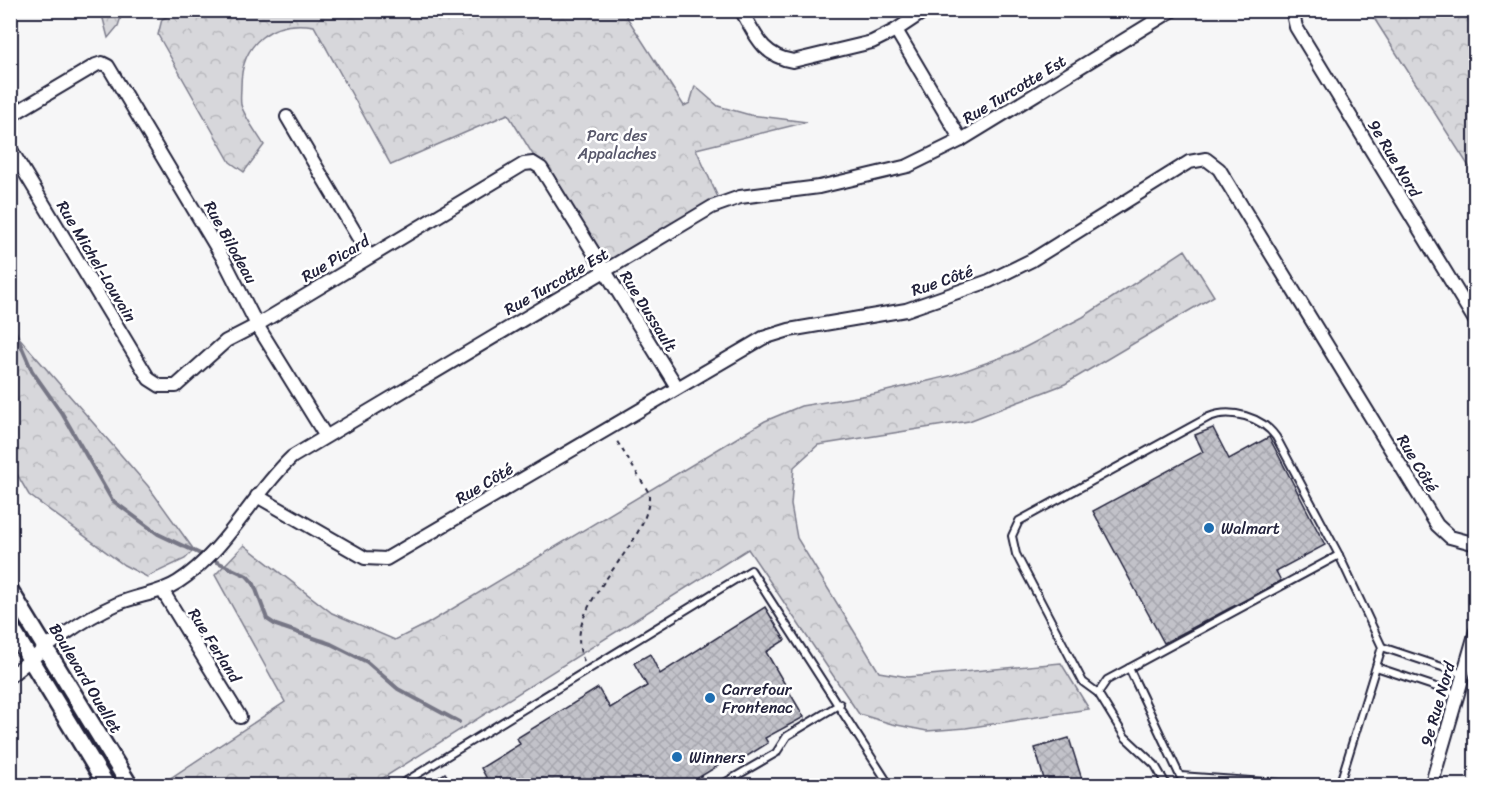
<svg xmlns="http://www.w3.org/2000/svg" width="1486" height="796" viewBox="0 0 1486 796" font-family="Sriracha,sans-serif">
  <style>
    .forest { fill: url(#forest-crowns); stroke: #7c7c8b; stroke-width: 1.5 }
    .lines { fill: none; stroke-linecap: round; stroke-linejoin: round }
    .stream { stroke: #767685; stroke-width: 4 }
    .building { fill: url(#building-cross-hatch); stroke: #22223b; stroke-width: 1.5 }
    .service-casing { stroke: #22223b; stroke-width: 10 }
    .minor-casing { stroke: #22223b; stroke-width: 16 }
    .tertiary-casing { stroke: #22223b; stroke-width: 20 }
    .path { stroke: #22223b; stroke-width: 2; stroke-dasharray: 4.5 4.5; stroke-linecap: butt }
    .service { stroke: #fff; stroke-width: 6 }
    .minor { stroke: #fff; stroke-width: 12 }
    .tertiary { stroke: #fff; stroke-width: 15 }
    .poi-dot { fill: #1f6fb2; stroke: #fff; stroke-width: 2 }
    .labels { text-anchor: middle; stroke-width: 5; stroke-linejoin: round; paint-order: stroke }
    .street-label { font-size: 16px; fill: #22223b; stroke: #fff }
    .park-label { font-size: 16px; fill: #58586b; stroke: #fff }
    .poi-label { font-size: 16px; fill: #22223b; stroke: #fff; text-anchor: start }
  </style>
  <defs>
    <pattern id="forest-crowns" width="20" height="18" patternUnits="userSpaceOnUse" patternTransform="scale(1.5)"><rect width="20" height="18" fill="#d7d7db"/><path d="M2 6a3 3 0 1 1 6 0M12 15a3 3 0 1 1 6 0" fill="none" stroke="#b8b8bd"/></pattern>
    <pattern id="building-cross-hatch" width="8" height="8" patternUnits="userSpaceOnUse" patternTransform="scale(1.5)"><rect width="8" height="8" fill="#c2c2c9"/><path d="M0 0l8 8M0 8l8-8" fill="none" stroke="#a6a6ae"/></pattern>
  </defs>
  <rect width="100%" height="100%" fill="#f6f6f7"/>
  <filter id="ink" filterUnits="userSpaceOnUse"><feTurbulence type="fractalNoise" baseFrequency=".0167" numOctaves="2"/><feDisplacementMap in="SourceGraphic" scale="12" xChannelSelector="R" yChannelSelector="G"/><feConvolveMatrix kernelMatrix="1 2 1 2 8 2 1 2 1" color-interpolation-filters="sRGB"/></filter>
  <g filter="url(#ink)">
    <g class="forest">
      <polygon points="101,11 123,11 118,26 108,38"/>
      <path d="M179,11H623L684,106L690,103L695,86L718,106L750,115L807,122L696,149L721,204L605,272L508,114L391,165L314,26C272,19 241,43 241,86C241,92 240,99 241,105C245,118 257,133 264,145L244,172L230,162L158,35L162,19Z"/>
      <polygon points="1371,11 1475,11 1475,176 1370,12"/>
      <polygon points="1185,250 1214,296 1065,384 969,421 818,445 794,467 791,505 797,538 879,672 908,677 1061,663 1089,709 966,728 927,731 892,724 859,714 748,549 372,785 160,785 285,702 215,575 244,545 332,613 395,640 427,624 765,421 801,406 874,394 953,375 1016,352 1083,317"/>
      <polygon points="11,323 16,334 148,486 194,550 185,559 147,577 124,565 29,495 11,464"/>
    </g>
    <g class="lines">
      <polyline class="stream" points="10,320 32,371 63,415 112,500 158,534 247,576 254,584 267,619 276,625 331,644 367,662 398,689 459,722"/>
    </g>
    <g class="building">
      <polygon points="1213,428 1229,459 1269,437 1325,545 1276,571 1281,581 1164,643 1093,511 1203,452 1195,435"/>
      <polygon points="765,607 785,640 766,652 804,717 765,738 768,743 733,765 729,759 685,786 476,786 487,779 481,768 520,744 517,738 598,688 610,708 647,686 634,663 650,654 660,674"/>
      <polygon points="1069,738 1084,786 1046,786 1035,748"/>
      <polygon points="445,773 454,786 425,786"/>
    </g>
    <g class="lines">
      <g class="service-casing">
        <g id="service">
          <polyline points="1382,647 1463,674"/>
          <polyline points="1376,667 1457,694"/>
          <polyline points="1129,668 1180,776 1322,786"/>
          <polyline points="1098,693 1107,680 1339,555"/>
          <polyline points="398,786 751,570 890,786"/>
          <polyline points="719,786 776,753 787,736 840,704"/>
          <path d="M1167,786L1155,765L1125,737L1098,693L1083,682L1016,554L1012,536L1019,521L1209,417C1231,408 1262,417 1276,437L1339,555L1382,647L1339,786"/>
        </g>
      </g>
      <g class="minor-casing">
        <g id="minor">
          <path d="M741,10C755,34 762,56 793,61L872,42L896,30L926,10"/>
          <polyline points="1292,10 1296,27 1476,322"/>
          <polyline points="896,30 961,140"/>
          <polyline points="10,116 96,65 102,63 108,66 224,260 257,325 325,435"/>
          <polyline points="287,117 369,256"/>
          <polyline points="10,148 149,379 160,386 176,386 226,341 257,325 524,164 533,163 541,168 677,387"/>
          <polyline points="257,496 365,558 386,559 763,338 789,330 906,310 989,281 1032,260 1189,162 1206,159 1219,169 1437,525 1450,537 1476,544"/>
          <polyline points="162,590 240,717"/>
          <path d="M10,676C44,649 78,621 117,604C137,595 160,594 178,582C225,552 252,495 292,457L712,207L740,197L819,187L908,166L961,140L1173,10"/>
          <polyline points="1431,786 1476,631"/>
        </g>
      </g>
      <g class="tertiary-casing">
        <g id="tertiary">
          <polyline points="10,590 130,786"/>
          <polyline points="10,626 107,786"/>
        </g>
      </g>
      <path class="path" d="M584,661C557,606 652,548 649,493L615,438"/>
      <use href="#service" class="service"/>
      <use href="#minor" class="minor"/>
      <use href="#tertiary" class="tertiary"/>
    </g>
  </g>
  <g class="poi-dot">
    <circle cx="1209" cy="528" r="6"/>
    <circle cx="710" cy="698" r="6"/>
    <circle cx="677" cy="757" r="6"/>
  </g>
  <g class="labels">
    <g class="street-label">
      <text transform="translate(1014 89) rotate(-31)" y="6">Rue Turcotte Est</text>
      <text transform="translate(1395 158) rotate(59)" y="6">9e Rue Nord</text>
      <text transform="translate(231 242) rotate(61)" y="6">Rue Bilodeau</text>
      <text transform="translate(335 258) rotate(-31)" y="6">Rue Picard</text>
      <text transform="translate(97 261) rotate(59)" y="6">Rue Michel-Louvain</text>
      <text transform="translate(942 280) rotate(-19)" y="6">Rue Côté</text>
      <text transform="translate(556 281) rotate(-30)" y="6">Rue Turcotte Est</text>
      <text transform="translate(649 311) rotate(58)" y="6">Rue Dussault</text>
      <text transform="translate(1418 463) rotate(59)" y="6">Rue Côté</text>
      <text transform="translate(484 483) rotate(-31)" y="6">Rue Côté</text>
      <text transform="translate(215 645) rotate(58)" y="6">Rue Ferland</text>
      <text transform="translate(86 678) rotate(59)" y="6">Boulevard Ouellet</text>
      <text transform="translate(1437 704) rotate(-74)" y="6">9e Rue Nord</text>
    </g>
    <g class="park-label">
      <text x="617" y="141">Parc des<tspan x="617" dy="18">Appalaches</tspan></text>
    </g>
    <g class="poi-label">
      <text x="1221" y="534">Walmart</text>
      <text x="722" y="695">Carrefour<tspan x="722" dy="18">Frontenac</tspan></text>
      <text x="689" y="763">Winners</text>
    </g>
  </g>
  <rect width="1486" height="796" fill="none" stroke="#fff" stroke-width="36"/>
  <rect x="18" y="18" width="1450" height="760" fill="none" stroke="#22223b" stroke-width="2" filter="url(#ink)"/>
</svg>
